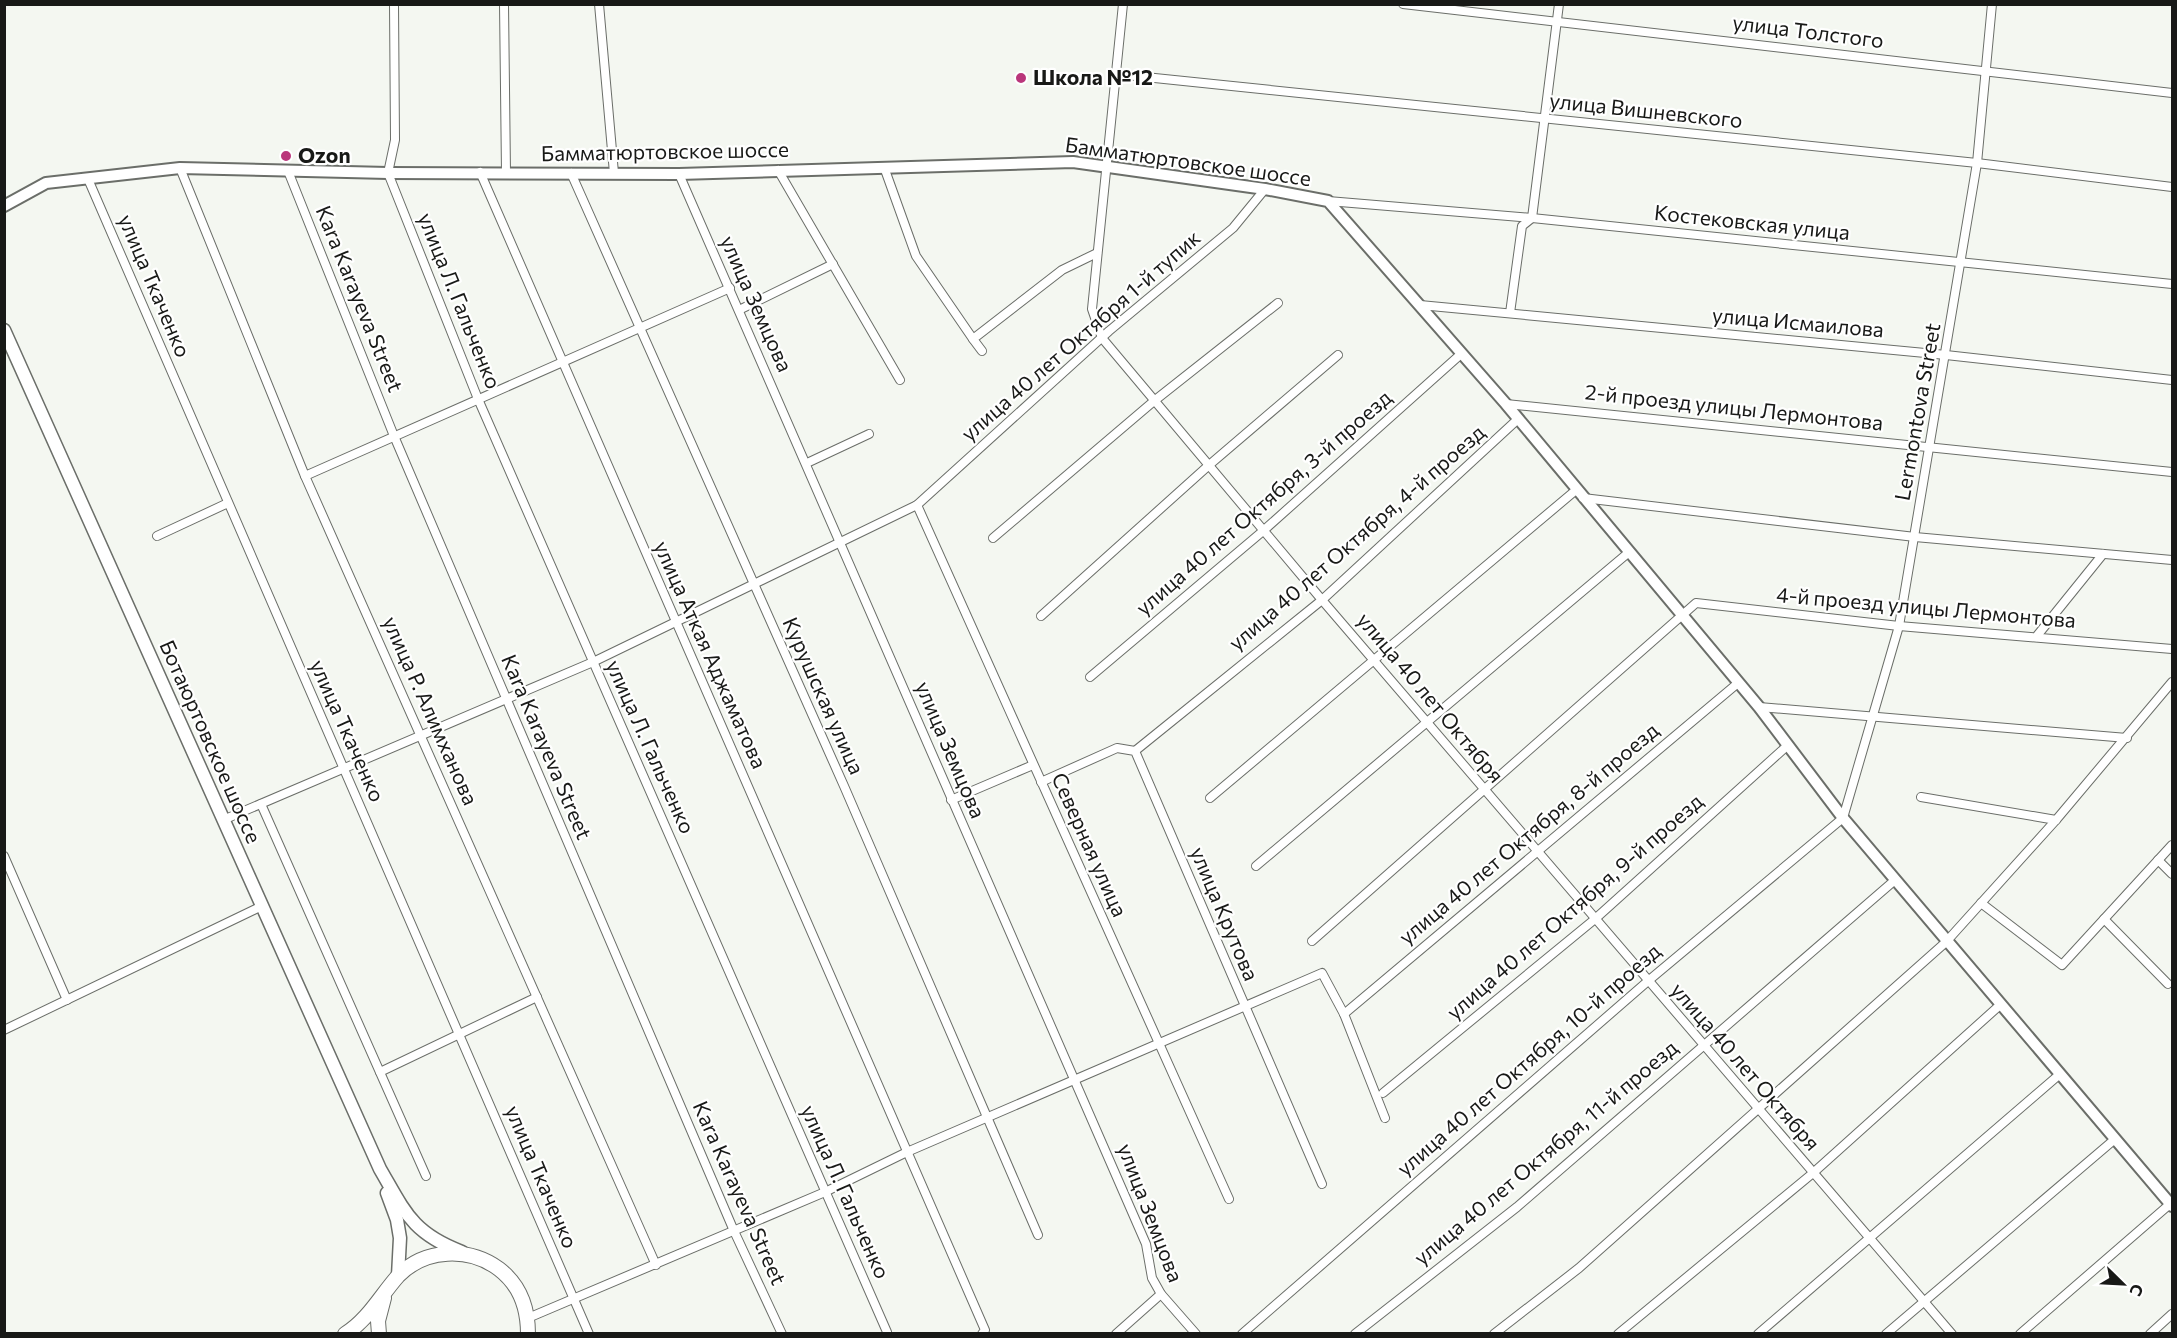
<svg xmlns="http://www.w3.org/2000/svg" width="2177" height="1338" viewBox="0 0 2177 1338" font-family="Commissioner,sans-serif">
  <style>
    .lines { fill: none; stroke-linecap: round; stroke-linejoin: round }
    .street-casing { stroke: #6b6e69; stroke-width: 10 }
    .secondary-casing { stroke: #6b6e69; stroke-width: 14 }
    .primary-casing { stroke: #6b6e69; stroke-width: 15 }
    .highway-casing { stroke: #6b6e69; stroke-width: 16 }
    .street { stroke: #fff; stroke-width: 8 }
    .secondary { stroke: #fff; stroke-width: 10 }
    .primary { stroke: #fff; stroke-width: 12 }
    .highway { stroke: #fff; stroke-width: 14 }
    .poi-dot { fill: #ba367b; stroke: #fff; stroke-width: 2 }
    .labels { text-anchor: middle; stroke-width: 4.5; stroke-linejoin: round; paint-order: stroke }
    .street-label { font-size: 21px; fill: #181917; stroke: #fff }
    .poi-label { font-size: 21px; font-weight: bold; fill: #181917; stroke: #fff; text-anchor: start }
  </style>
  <rect width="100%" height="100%" fill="#f4f7f1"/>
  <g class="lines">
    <g class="street-casing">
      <g id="street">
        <polyline points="394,4 395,140 388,173 478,399 887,1332"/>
        <polyline points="504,4 506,173"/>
        <polyline points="599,4 614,173"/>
        <polyline points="1123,4 1092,309 1102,338 1322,600 1952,1334"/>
        <polyline points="1403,4 2172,93"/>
        <polyline points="1116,74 1977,163 2172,187"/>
        <polyline points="884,167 916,256 973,339"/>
        <polyline points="180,168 305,476 656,1265"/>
        <polyline points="778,170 900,380"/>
        <polyline points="288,171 394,436 734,1231 782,1334"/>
        <polyline points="480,172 985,1330 982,1334"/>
        <polyline points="571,173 844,786 1038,1235"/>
        <polyline points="679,174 1146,1244 1152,1278 1161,1294 1196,1334"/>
        <polyline points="88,179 589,1334"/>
        <polyline points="1328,201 1532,218 2172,284"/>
        <polyline points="1420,305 1946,355 2172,380"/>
        <polyline points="739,310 833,264"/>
        <polyline points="1510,313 1522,226 1532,218 1559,4"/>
        <polyline points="982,351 973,339 1062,270 1097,253"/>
        <polyline points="1506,404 2172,472"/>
        <polyline points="807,463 869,434"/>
        <polyline points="305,476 730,288"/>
        <polyline points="1583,498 1915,537 2172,560"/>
        <polyline points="917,505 1229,1199"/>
        <polyline points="157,536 228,503"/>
        <polyline points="993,538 1154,401 1278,303"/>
        <polyline points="1041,616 1208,466 1338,355"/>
        <polyline points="2036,637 2103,554"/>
        <polyline points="1090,677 1263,531 1461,354"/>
        <polyline points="1759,707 2127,738"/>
        <polyline points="1135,751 1322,600 1518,419"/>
        <polyline points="1041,782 1117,748 1135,751 1322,1184"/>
        <polyline points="1921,797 2056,820"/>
        <polyline points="1210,798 1576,490"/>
        <polyline points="951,800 1033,765"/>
        <polyline points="261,804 426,1176"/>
        <polyline points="223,820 593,662 917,505 1109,331 1233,228 1265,189"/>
        <polyline points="4,856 67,1000"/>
        <polyline points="2158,860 2172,874"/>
        <polyline points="1256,866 1628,553"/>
        <polyline points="1981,903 2062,965 2172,845"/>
        <polyline points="2104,919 2168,984"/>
        <polyline points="1312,941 1696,603 1899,626 2172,649"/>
        <polyline points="1344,1014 1738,683"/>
        <polyline points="4,1030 262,906"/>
        <polyline points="380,1072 537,997"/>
        <polyline points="1383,1093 1595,919 1788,745"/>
        <polyline points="528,1318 825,1192 907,1152 1322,973 1344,1014 1385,1118"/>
        <polyline points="1116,1334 1161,1294"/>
        <polyline points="1242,1334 1648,981 1843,818 1899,626 1977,163 1992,4"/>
        <polyline points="1355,1334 1517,1207 1895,880"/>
        <polyline points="1494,1334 1579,1268 1946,942 2056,820 2172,682"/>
        <polyline points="1618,1334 1813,1173 2000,1005"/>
        <polyline points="1758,1334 2060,1074"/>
        <polyline points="1886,1334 2115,1139"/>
        <polyline points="2020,1334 2170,1204"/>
        <polyline points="2150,1334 2172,1314"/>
      </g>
    </g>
    <g class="secondary-casing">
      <polyline id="secondary" points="4,206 46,183 180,168 388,173 679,174 1073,162 1265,189 1328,201 1506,404 1759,707 1843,818 2172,1206"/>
    </g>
    <g class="primary-casing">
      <g id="primary">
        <path d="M4,330L380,1169C405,1212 412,1233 462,1252"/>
        <polyline points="387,1193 397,1220 400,1238 398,1276"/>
      </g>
    </g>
    <g class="highway-casing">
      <g id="highway">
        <path d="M345,1334C368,1320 381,1295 398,1276C425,1248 469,1247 499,1269C520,1285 528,1308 528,1334"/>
        <polyline points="379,1334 378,1321 384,1298"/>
      </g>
    </g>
    <use href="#street" class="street"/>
    <use href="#secondary" class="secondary"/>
    <use href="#primary" class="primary"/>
    <use href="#highway" class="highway"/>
  </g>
  <g class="poi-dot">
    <circle cx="1021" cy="78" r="6"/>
    <circle cx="286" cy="156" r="6"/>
  </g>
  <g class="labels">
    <g class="street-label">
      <text transform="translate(1808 32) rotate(7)" y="7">улица Толстого</text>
      <text transform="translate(1646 111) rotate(6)" y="7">улица Вишневского</text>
      <text transform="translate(665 152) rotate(-1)" y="7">Бамматюртовское шоссе</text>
      <text transform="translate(1188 162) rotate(8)" y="7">Бамматюртовское шоссе</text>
      <text transform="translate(1752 223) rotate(6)" y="7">Костековская улица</text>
      <text transform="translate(154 286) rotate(67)" y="7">улица Ткаченко</text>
      <text transform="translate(359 299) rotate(68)" y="7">Kara Karayeva Street</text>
      <text transform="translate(459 301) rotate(68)" y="7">улица Л. Гальченко</text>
      <text transform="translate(756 304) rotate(66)" y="7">улица Земцова</text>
      <text transform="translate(1798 323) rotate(5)" y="7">улица Исмаилова</text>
      <text transform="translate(1081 336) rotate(-41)" y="7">улица 40 лет Октября 1-й тупик</text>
      <text transform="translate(1734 408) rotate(6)" y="7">2-й проезд улицы Лермонтова</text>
      <text transform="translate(1918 412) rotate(-80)" y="7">Lermontova Street</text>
      <text transform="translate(1264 503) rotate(-41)" y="7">улица 40 лет Октября, 3-й проезд</text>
      <text transform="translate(1357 538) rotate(-41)" y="7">улица 40 лет Октября, 4-й проезд</text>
      <text transform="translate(1926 608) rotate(5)" y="7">4-й проезд улицы Лермонтова</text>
      <text transform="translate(710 655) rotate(66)" y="7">улица Аткая Аджаматова</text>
      <text transform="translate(823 696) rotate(66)" y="7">Курушская улица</text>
      <text transform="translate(1430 698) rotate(50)" y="7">улица 40 лет Октября</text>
      <text transform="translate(430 711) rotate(66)" y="7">улица Р. Алимханова</text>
      <text transform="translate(347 731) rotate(66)" y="7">улица Ткаченко</text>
      <text transform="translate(210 742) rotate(66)" y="7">Ботаюртовское шоссе</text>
      <text transform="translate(546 747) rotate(67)" y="7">Kara Karayeva Street</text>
      <text transform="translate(650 747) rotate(66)" y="7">улица Л. Гальченко</text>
      <text transform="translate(950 750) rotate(67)" y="7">улица Земцова</text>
      <text transform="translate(1529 834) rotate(-40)" y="7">улица 40 лет Октября, 8-й проезд</text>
      <text transform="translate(1089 845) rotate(66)" y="7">Северная улица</text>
      <text transform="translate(1575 907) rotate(-41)" y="7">улица 40 лет Октября, 9-й проезд</text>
      <text transform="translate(1224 914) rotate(67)" y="7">улица Крутова</text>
      <text transform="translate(1529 1060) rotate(-41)" y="7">улица 40 лет Октября, 10-й проезд</text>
      <text transform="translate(1745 1067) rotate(49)" y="7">улица 40 лет Октября</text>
      <text transform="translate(1546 1153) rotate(-40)" y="7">улица 40 лет Октября, 11-й проезд</text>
      <text transform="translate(541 1177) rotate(67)" y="7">улица Ткаченко</text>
      <text transform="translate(845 1192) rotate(66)" y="7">улица Л. Гальченко</text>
      <text transform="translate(739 1193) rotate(66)" y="7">Kara Karayeva Street</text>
      <text transform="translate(1150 1213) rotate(69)" y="7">улица Земцова</text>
    </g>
    <g class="poi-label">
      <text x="1033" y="85">Школа №12</text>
      <text x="298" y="163">Ozon</text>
    </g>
  </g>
  <rect width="2177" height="1338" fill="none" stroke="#181917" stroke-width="12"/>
  <g transform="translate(2123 1284) rotate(114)" stroke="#ffffff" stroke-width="4.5" paint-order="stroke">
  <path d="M0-4.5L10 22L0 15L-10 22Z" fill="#181917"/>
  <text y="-9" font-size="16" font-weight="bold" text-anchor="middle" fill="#181917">С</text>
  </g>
</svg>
